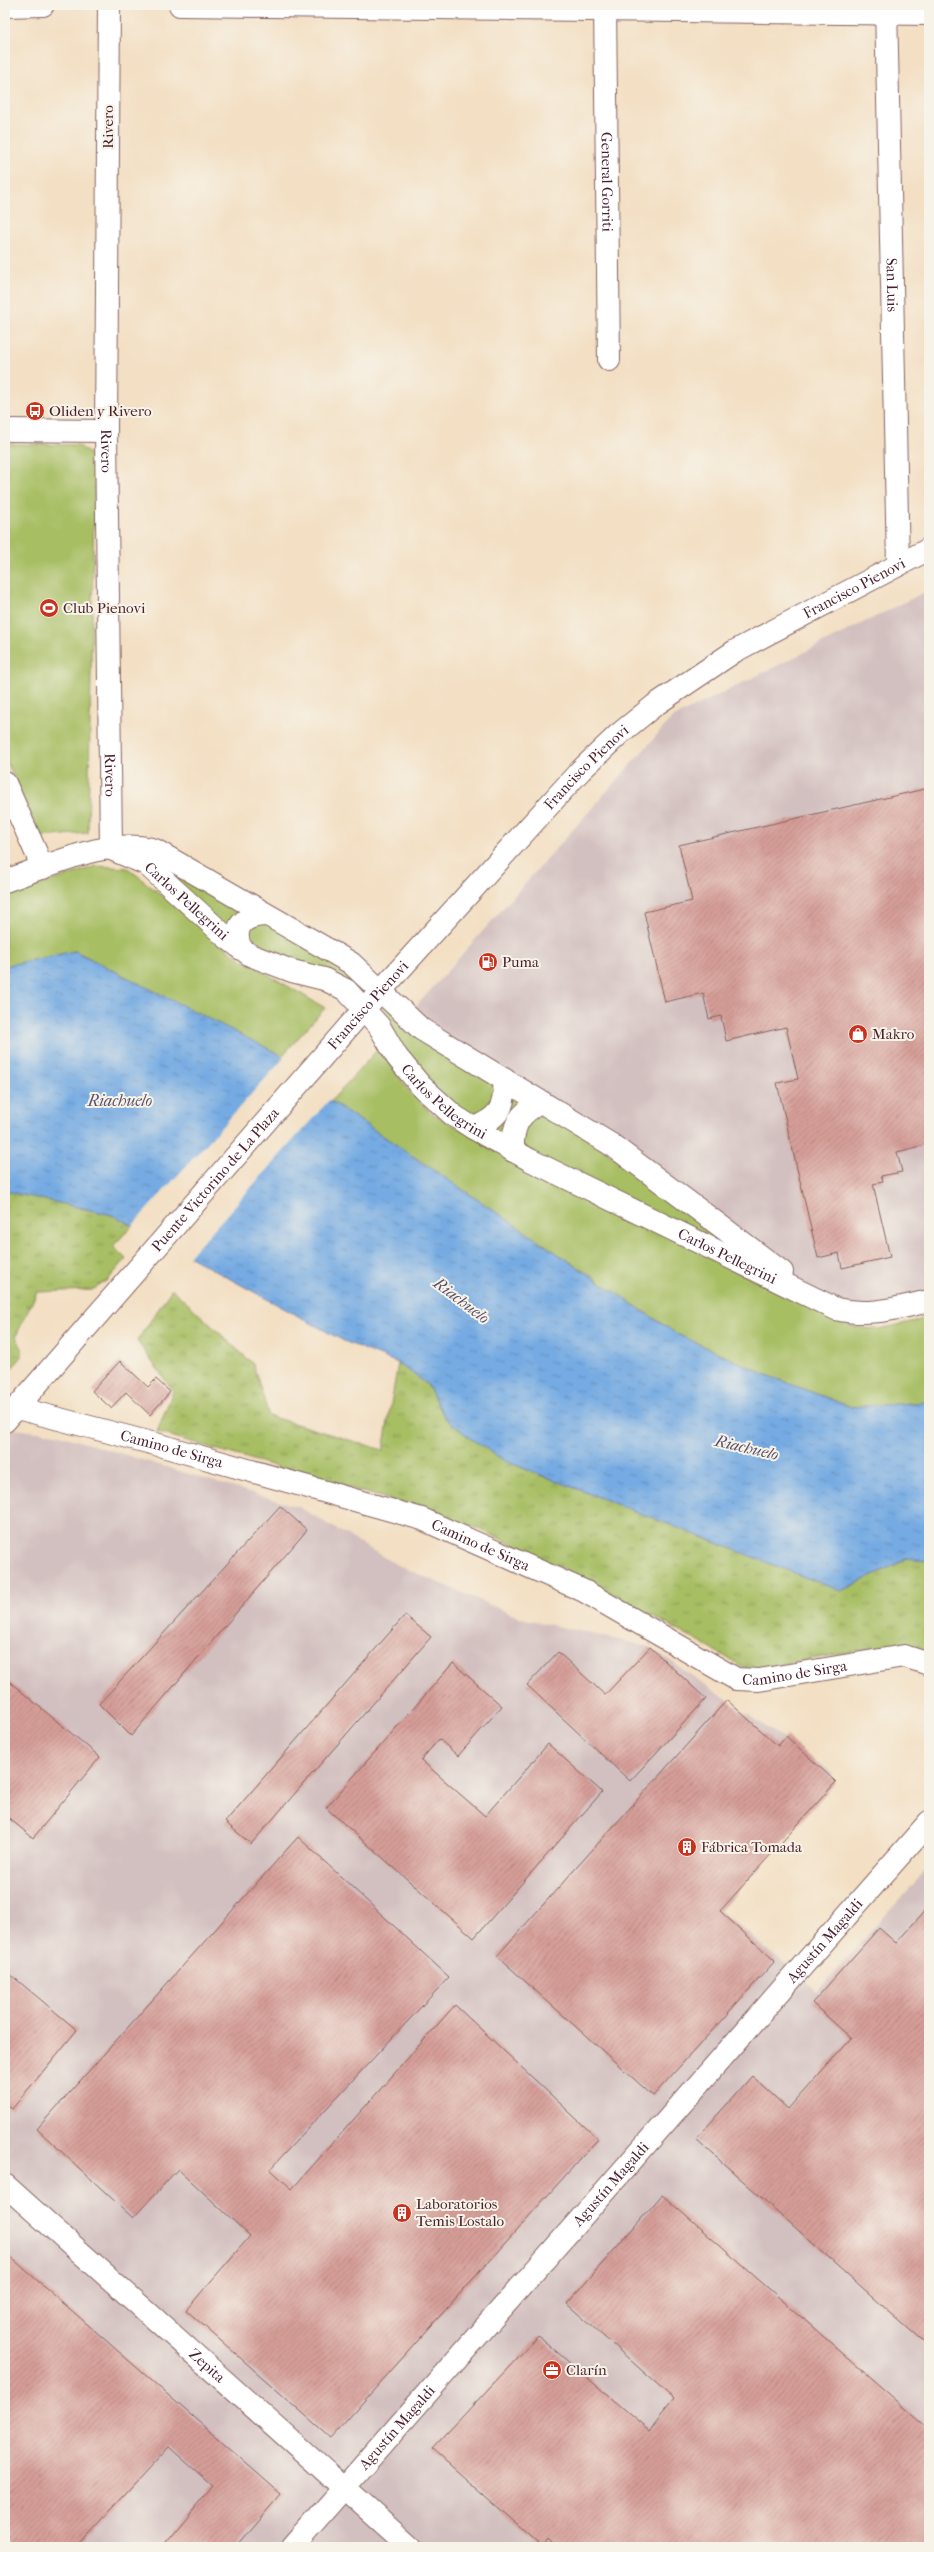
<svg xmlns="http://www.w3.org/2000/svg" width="934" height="2552" viewBox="0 0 934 2552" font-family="'IM FELL French Canon',serif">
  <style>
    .industrial { fill: #d2bfbf }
    .grass { fill: #a7be63; stroke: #786e47 }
    .park { fill: url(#park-tufts); stroke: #786e47 }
    .water { fill: url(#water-ripples); stroke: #5f6486 }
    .pier { fill: #f3dfc3 }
    .building { fill: url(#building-hatch) }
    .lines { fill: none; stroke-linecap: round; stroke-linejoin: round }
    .minor-casing { stroke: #856260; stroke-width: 24 }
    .major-casing { stroke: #856260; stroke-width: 24 }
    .minor { stroke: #fff; stroke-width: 22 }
    .major { stroke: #fff; stroke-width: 22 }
    .labels { text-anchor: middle; stroke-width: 4; stroke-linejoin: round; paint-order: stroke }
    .street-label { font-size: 15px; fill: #4a1f2b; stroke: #f7f3e8 }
    .poi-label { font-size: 15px; fill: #4a1f2b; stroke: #f7f3e8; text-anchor: start }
    .water-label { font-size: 16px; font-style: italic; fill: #59506b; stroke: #f7f3e8 }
  </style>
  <defs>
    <pattern id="park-tufts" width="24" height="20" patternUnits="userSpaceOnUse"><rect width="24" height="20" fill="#a7be63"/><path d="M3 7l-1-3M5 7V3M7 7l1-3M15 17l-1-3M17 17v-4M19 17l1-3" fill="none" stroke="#8a9a52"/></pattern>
    <pattern id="water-ripples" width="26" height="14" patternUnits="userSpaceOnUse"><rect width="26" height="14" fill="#74aae2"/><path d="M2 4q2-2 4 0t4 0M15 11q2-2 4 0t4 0" fill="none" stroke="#618ab7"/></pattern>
    <pattern id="building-hatch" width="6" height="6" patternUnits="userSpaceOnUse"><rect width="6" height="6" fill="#d69e98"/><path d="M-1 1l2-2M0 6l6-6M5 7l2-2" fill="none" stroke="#b0807c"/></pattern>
  </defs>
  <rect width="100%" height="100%" fill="#f7f3e8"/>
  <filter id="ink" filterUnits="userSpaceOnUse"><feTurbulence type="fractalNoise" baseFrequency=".025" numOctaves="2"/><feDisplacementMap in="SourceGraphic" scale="8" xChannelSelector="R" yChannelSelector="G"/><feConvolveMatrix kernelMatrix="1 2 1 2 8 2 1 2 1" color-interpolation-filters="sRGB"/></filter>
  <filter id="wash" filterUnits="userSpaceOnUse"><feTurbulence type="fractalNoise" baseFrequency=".012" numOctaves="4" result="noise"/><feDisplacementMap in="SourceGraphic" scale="16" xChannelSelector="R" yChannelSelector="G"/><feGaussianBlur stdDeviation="0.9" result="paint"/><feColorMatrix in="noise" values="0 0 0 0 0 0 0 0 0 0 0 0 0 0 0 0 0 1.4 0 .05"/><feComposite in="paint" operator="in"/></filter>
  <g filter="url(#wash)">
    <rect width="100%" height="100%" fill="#f3dfc3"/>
    <g class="industrial">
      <polygon points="929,590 929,1312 877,1323 845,1319 379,1048 672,718"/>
      <polygon points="5,1428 56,1434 299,1507 397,1565 521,1618 650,1647 833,1773 719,1910 817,1991 929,1867 929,2547 5,2547"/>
    </g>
    <g class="grass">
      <polygon points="5,444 78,445 95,458 88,833 41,837 5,758"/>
      <polygon points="126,845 266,915 504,1079 822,1303 473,1128 364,1009 263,961"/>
      <polygon points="96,866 128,868 235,955 325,1008 282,1056 75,951 5,966 5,897"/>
      <polygon points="379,1048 410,1092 432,1113 516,1161 799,1302 853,1327 879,1329 929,1318 929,1402 851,1407 769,1376 677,1334 331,1101"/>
    </g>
    <g class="park">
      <polygon points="5,1191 113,1215 132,1226 113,1246 126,1259 107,1281 92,1290 37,1292 16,1336 22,1349 22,1357 5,1375"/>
      <polygon points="172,1289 253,1364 269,1416 383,1450 398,1363 427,1384 445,1418 470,1438 505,1461 841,1591 906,1559 929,1561 929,1653 911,1646 885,1646 749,1670 592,1582 479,1529 408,1505 157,1432 173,1391 137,1341"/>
    </g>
    <polygon class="water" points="75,951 279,1054 331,1101 677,1334 769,1376 851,1407 929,1402 929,1561 906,1559 841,1591 505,1461 470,1438 445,1418 427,1384 398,1363 344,1341 113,1215 5,1191 5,966"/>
    <polygon class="pier" points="285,1057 331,1098 188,1258 131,1227"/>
    <g id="blocks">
      <g class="building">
        <polygon points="929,788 929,1144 897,1152 902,1172 881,1176 883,1182 873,1184 890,1257 842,1268 839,1253 818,1258 777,1083 798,1079 786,1027 726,1041 721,1016 709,1019 703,993 665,1002 644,912 692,901 679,845"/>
        <polygon points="120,1361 148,1387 156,1379 170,1392 150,1415 126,1392 111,1408 92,1391"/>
        <polygon points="280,1506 307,1530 131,1736 99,1704"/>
        <polygon points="405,1615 431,1637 251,1844 225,1822"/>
        <polygon points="650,1647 706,1699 630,1781 527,1685 558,1652 605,1695"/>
        <polygon points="453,1663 502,1706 458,1756 439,1739 421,1760 485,1816 548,1744 602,1792 474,1938 326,1808"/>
        <polygon points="5,1678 100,1757 33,1838 5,1815"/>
        <polygon points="727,1700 778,1746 786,1736 836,1782 720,1911 775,1961 653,2096 497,1956"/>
        <polygon points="298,1837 449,1977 270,2169 292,2189 455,2005 598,2139 331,2438 186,2310 250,2236 178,2169 133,2218 37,2129"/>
        <polygon points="929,1906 929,2347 696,2139 752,2076 788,2109 851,2038 812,2003 879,1928 896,1943"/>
        <polygon points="5,1970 77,2030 12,2109 5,2104"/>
        <polygon points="662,2195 929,2429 929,2547 556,2547 548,2539 543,2547 432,2449 538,2336 649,2430 674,2399 567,2304"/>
        <polygon points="5,2252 281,2494 236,2547 163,2547 213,2486 169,2447 77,2547 5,2547"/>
      </g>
    </g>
  </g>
  <g filter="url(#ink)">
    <use href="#blocks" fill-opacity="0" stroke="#856260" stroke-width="1"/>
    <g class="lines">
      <g class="minor-casing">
        <g id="minor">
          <path id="s1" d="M109,5L106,431L111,849"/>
          <polyline points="180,5 929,14"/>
          <path id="s2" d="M605,5L609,360"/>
          <path id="s3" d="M886,5L898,565"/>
          <polyline points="5,6 43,5"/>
          <polyline points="5,430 106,431"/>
          <polyline points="5,783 43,868"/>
          <path id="s4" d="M111,849L146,864L226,937L250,955L292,971L324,979L346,990L379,1026L397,1057L421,1086L453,1115L473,1128L530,1160L836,1309C869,1317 897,1308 929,1301"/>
          <path d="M5,881C50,866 108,836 155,850L351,963L421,1029L612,1145L782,1272"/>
          <path d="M241,949C232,926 243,916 266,915"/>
          <path d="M473,1128C500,1118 506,1106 504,1079"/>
          <path d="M513,1151C512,1125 519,1113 542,1102"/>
          <path id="s5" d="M17,1408L159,1445L422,1519L584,1591L736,1679L759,1680L904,1656L929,1664"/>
          <path id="s6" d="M5,2185L410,2547"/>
          <path id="s7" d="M292,2547L929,1822"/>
        </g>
      </g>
      <g class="major-casing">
        <g id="major">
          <path id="s8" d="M5,1421L364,1009L580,771L619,734L655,705L735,651L929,549"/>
        </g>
      </g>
      <use href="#minor" class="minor"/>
      <use href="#major" class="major"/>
    </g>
  </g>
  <defs>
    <g id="bus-disc" transform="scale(1)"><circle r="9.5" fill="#c8321e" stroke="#f7f3e8"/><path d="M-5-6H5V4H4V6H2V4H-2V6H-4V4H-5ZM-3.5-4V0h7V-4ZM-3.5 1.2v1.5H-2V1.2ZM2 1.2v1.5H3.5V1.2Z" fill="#fff"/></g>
    <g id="stadium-disc" transform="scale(1)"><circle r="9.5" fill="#c8321e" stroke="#f7f3e8"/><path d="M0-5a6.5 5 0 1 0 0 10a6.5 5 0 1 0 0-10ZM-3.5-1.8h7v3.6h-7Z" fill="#fff"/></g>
    <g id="fuel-disc" transform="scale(1)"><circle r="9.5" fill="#c8321e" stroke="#f7f3e8"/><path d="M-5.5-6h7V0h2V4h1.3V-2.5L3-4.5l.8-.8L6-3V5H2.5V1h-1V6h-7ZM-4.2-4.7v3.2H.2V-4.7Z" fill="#fff"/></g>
    <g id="shop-disc" transform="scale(1)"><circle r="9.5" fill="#c8321e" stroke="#f7f3e8"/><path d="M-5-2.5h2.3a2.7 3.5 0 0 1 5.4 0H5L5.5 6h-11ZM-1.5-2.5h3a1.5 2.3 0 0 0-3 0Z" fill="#fff"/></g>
    <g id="building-disc" transform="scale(1)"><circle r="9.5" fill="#c8321e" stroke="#f7f3e8"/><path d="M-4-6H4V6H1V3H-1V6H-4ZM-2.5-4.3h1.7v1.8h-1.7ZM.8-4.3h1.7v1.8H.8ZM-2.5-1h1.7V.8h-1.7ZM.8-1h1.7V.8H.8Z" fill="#fff"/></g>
    <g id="office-disc" transform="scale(1)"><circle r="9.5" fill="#c8321e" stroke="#f7f3e8"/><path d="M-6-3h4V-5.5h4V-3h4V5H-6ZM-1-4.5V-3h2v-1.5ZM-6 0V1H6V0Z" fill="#fff"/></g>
  </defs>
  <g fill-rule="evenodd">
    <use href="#bus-disc" x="35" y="411"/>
    <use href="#stadium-disc" x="49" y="608"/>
    <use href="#fuel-disc" x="488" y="962"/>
    <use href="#shop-disc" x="858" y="1034"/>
    <use href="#building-disc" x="687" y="1847"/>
    <use href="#building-disc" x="402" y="2213"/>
    <use href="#office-disc" x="552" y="2370"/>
  </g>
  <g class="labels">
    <g class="street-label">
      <text transform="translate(108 127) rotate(-90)" y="5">Rivero</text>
      <text dy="5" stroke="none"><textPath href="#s2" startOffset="177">General Gorriti</textPath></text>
      <text dy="5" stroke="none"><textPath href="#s3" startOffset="280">San Luis</textPath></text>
      <text dy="5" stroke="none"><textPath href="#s1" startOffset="446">Rivero</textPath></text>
      <text dy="5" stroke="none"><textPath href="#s8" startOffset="1199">Francisco Pienovi</textPath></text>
      <text dy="5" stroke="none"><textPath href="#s8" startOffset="875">Francisco Pienovi</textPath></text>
      <text dy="5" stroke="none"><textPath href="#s1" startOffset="770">Rivero</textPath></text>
      <text dy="5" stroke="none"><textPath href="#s4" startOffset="93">Carlos Pellegrini</textPath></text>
      <text dy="5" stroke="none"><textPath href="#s8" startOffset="552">Francisco Pienovi</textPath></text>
      <text dy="5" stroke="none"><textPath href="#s4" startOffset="429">Carlos Pellegrini</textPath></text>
      <text dy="5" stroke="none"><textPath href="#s8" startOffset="320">Puente Victorino de La Plaza</textPath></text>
      <text dy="5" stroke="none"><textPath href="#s4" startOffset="753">Carlos Pellegrini</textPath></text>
      <text dy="5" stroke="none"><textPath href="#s5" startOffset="160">Camino de Sirga</textPath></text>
      <text dy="5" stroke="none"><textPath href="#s5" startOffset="484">Camino de Sirga</textPath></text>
      <text dy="5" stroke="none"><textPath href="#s5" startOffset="832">Camino de Sirga</textPath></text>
      <text dy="5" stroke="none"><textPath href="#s7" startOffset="807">Agustín Magaldi</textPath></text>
      <text dy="5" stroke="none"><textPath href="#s7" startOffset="483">Agustín Magaldi</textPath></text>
      <text dy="5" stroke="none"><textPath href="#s6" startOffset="271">Zepita</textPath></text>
      <text dy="5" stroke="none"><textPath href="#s7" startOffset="159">Agustín Magaldi</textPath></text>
    </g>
    <g class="poi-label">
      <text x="49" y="416">Oliden y Rivero</text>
      <text x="63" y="613">Club Pienovi</text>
      <text x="502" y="967">Puma</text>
      <text x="872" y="1039">Makro</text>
      <text x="701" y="1852">Fábrica Tomada</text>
      <text x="416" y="2209">Laboratorios<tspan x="416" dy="17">Temis Lostalo</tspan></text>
      <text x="566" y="2375">Clarín</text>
    </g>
    <g class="water-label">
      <text x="120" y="1106">Riachuelo</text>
      <text transform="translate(462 1300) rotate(37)" y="6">Riachuelo</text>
      <text transform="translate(747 1447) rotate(13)" y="6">Riachuelo</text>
    </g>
  </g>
  <rect width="934" height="2552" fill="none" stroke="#f7f3e8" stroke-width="20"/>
</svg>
